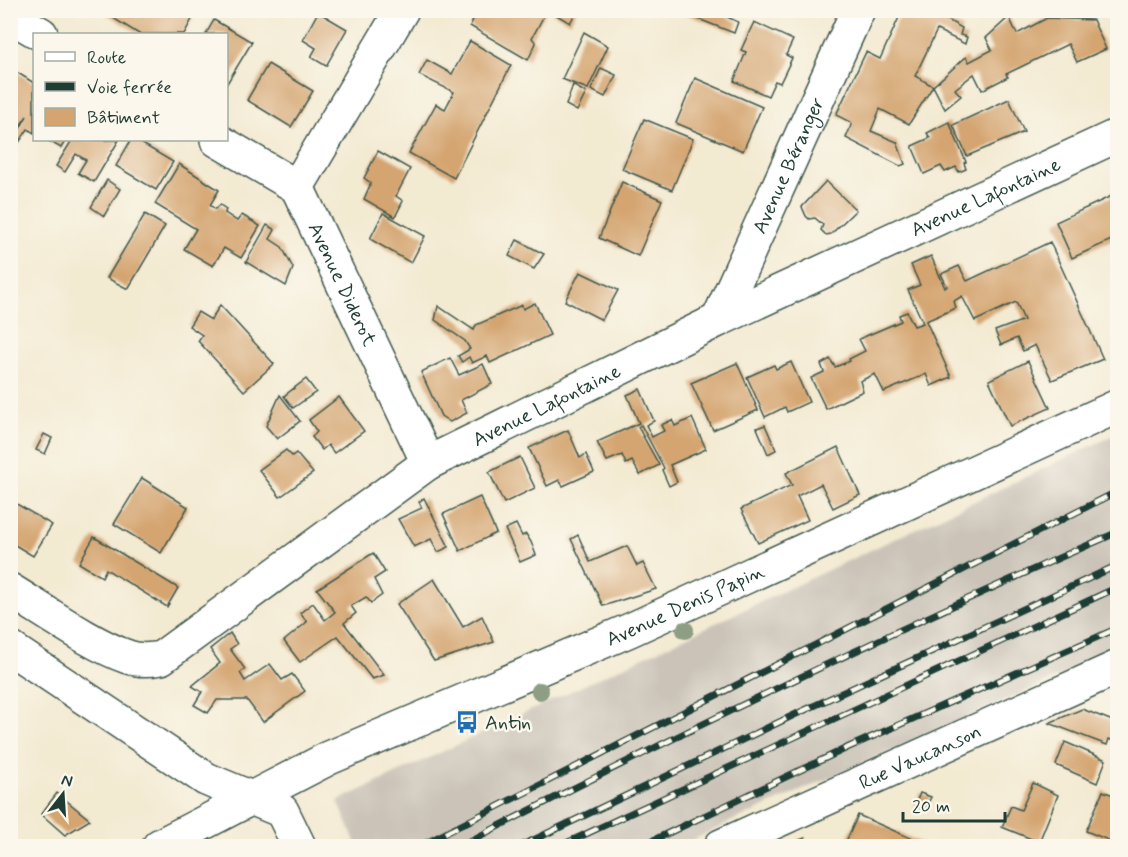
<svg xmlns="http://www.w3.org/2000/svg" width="1128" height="857" viewBox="0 0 1128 857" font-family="Mynerve,sans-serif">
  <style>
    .industrial { fill: #cbc3b8 }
    .building { fill: #d4a571 }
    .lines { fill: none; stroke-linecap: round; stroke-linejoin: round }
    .street-casing { stroke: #3f574c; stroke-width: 36 }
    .street { stroke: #fff; stroke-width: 33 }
    .rail-casing { stroke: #1f3d34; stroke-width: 7 }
    .rail { stroke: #fbf7ec; stroke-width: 4.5; stroke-dasharray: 14; stroke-linecap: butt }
    .tree { fill: #8d9e84 }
    .labels { text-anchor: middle; stroke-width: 5; stroke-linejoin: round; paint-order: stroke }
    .street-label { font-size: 20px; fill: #1f3d34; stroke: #fbf7ec }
    .poi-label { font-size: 20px; fill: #1f3d34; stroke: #fbf7ec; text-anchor: start }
  </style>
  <rect width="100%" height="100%" fill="#fbf7ec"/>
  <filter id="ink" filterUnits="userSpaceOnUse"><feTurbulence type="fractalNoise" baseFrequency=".0167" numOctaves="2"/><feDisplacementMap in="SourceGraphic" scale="12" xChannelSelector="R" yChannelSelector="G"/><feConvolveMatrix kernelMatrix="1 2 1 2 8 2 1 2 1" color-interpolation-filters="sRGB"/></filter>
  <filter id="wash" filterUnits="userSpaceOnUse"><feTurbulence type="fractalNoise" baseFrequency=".008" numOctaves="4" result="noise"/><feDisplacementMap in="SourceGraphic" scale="24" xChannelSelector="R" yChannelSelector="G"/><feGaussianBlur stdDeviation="1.35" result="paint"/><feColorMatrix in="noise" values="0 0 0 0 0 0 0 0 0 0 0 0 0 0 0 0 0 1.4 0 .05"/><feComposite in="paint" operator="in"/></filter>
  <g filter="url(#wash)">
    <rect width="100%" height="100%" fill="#f3ead2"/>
    <polygon class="industrial" points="1117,434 1117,651 730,822 681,846 357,846 338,801"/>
    <g id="blocks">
      <g class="building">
        <polygon points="100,10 197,10 184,34 139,34"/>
        <polygon points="478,10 547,10 532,38 536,43 528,60 470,26"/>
        <polygon points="548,10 577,10 570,23"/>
        <polygon points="712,10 738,22 734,33 678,11"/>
        <polygon points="896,10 950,10 946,19 962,28 960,35 967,37 965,44 937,30 915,76 933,86 966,57 969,62 992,50 986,38 1009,17 1017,34 1047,18 1093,20 1106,49 1077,62 1068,44 1006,74 1008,77 982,90 974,74 955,89 961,96 945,109 933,86 909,124 880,109 871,131 897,142 905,164 900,166 846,138 852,123 836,115 866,52 880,59 901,13"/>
        <polygon points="318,12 347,29 326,66 311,57 316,48 303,40"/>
        <polygon points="214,20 252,42 226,85 226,34 206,34"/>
        <polygon points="754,22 793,40 786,55 792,58 780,83 775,81 768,96 734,81 746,52 741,50"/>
        <polygon points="584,32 608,46 588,89 562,79"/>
        <polygon points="470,41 511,65 454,178 409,153 436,104 445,109 454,92 419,75 427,60 452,74"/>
        <polygon points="268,64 313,91 291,127 247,100"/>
        <polygon points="10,68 34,83 34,133 28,129 18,144 13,141 27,116 13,136 10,134"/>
        <polygon points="601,68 616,75 605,97 591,90"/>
        <polygon points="695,78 762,107 743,151 676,123"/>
        <polygon points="573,85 586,93 577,111 566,105"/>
        <polygon points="1009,99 1024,132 967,156 953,125"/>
        <polygon points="644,119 693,139 672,190 622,169"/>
        <polygon points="949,122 966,162 964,163 966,169 959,172 956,167 945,172 941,166 924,174 912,146 930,138 927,133"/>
        <polygon points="47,140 66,140 61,148"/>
        <polygon points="72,140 119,140 94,182 78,173 86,160 76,154 65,172 56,166"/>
        <polygon points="131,140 136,140 173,162 156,190 116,166"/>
        <polygon points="378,151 410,169 396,196 403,201 395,217 364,199 371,183 364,178"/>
        <polygon points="179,164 219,190 210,205 215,209 220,205 226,209 225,213 237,221 242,215 260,226 241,258 224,248 213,266 184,249 196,229 155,204"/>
        <polygon points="107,180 120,189 104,216 91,207"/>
        <polygon points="826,181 856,210 831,234 826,235 821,230 823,225 815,218 809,219 806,216 802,207"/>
        <polygon points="622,182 662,200 638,256 599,238"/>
        <polygon points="1118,193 1118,237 1072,258 1056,222"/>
        <polygon points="383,213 425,236 411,263 370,239"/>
        <polygon points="145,214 165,226 128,289 107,278"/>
        <polygon points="267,225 275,230 270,239 282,247 293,268 286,286 246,262"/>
        <polygon points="517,240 544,254 534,269 509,256"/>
        <polygon points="1050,242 1103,359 1052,380 1035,345 1023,351 1017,338 1001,345 995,331 1024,320 1016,302 975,321 962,296 954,301 956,308 926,321 951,377 931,386 926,374 884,392 875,374 860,381 863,391 826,409 811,378 824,372 821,364 830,359 835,367 850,361 849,359 865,351 859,339 901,321 899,315 907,312 914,326 923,323 908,290 920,285 911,265 931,256 945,288 947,286 941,274 959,266 967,281"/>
        <polygon points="580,272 618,290 602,320 565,301"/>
        <polygon points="535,303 550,335 490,363 487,356 472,363 469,357 462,362 458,356 470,349 465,341 435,320 438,306 474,330 476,325 522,305 523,309"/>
        <polygon points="220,305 274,364 244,391 198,341 202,335 189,326 198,312 211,320"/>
        <polygon points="450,358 459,375 483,364 492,384 461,400 467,413 450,422 441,416 421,372"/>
        <polygon points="1028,361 1050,408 1010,426 989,380"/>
        <polygon points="791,362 809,402 787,412 785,407 765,417 747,377 774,365 776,369"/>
        <polygon points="737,363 758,410 713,430 691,383"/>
        <polygon points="306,379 316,392 293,408 284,396"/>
        <polygon points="640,389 654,421 646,425 652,437 664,431 661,425 672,420 675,426 692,418 706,449 670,465 677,482 669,486 662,470 664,468 641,425 638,427 659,465 640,475 632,461 626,464 622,455 607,461 597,442 639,423 627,395"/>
        <polygon points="280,395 300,421 277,439 266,426"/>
        <polygon points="339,397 364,431 334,453 328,445 322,450 312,437 317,432 309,420"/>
        <polygon points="765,425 776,450 768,454 757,428"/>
        <polygon points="568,430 580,458 586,454 594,472 563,486 559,480 547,486 529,448"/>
        <polygon points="44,434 52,438 45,454 36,450"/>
        <polygon points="838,447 860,495 833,508 821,484 797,496 808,520 758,543 741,509 792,485 786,473"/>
        <polygon points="286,450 292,456 296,453 313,473 280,497 259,470"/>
        <polygon points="520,457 535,488 504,503 489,472"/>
        <polygon points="142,478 188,507 161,553 114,524"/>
        <polygon points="480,497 496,533 460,551 443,514"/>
        <polygon points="424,498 449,547 438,552 431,539 414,547 398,519 422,508 419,502"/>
        <polygon points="10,500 52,525 33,556 10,542"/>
        <polygon points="516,524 522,536 526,534 531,542 536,555 520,562 505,529"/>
        <polygon points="578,535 590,562 627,546 637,566 643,563 656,589 603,606 571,539"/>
        <polygon points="94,537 178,588 167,607 106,569 102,577 79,563"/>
        <polygon points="373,553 385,572 374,579 382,595 371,603 366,597 351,606 356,613 344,623 384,675 372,679 338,636 300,662 284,641 307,622 300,613 313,603 325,620 335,612 317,589"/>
        <polygon points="434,579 463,627 482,616 494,642 434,661 397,604"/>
        <polygon points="230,633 237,644 230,649 245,669 240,673 245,681 270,664 282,680 292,674 305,691 263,722 247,700 217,700 208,713 194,705 202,692 192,686 220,663 210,649"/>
        <polygon points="1082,709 1118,723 1118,743 1109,739 1107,745 1049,723"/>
        <polygon points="1065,742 1106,760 1097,783 1056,765"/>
        <polygon points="1033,783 1058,795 1039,842 1002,827 1011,806 1021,810"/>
        <polygon points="1103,791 1118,797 1118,844 1086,831"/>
        <polygon points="57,793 90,820 65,835 41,814"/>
        <polygon points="920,793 931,797 925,810 915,805"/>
        <polygon points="858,815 899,833 928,846 844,846"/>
        <polygon points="805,838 808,846 784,846"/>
      </g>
    </g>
  </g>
  <g filter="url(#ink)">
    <use href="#blocks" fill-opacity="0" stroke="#3f574c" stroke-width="1.5"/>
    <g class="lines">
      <g class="street-casing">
        <g id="street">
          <polyline points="10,16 41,34"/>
          <path id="s1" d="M217,140L297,187L428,463"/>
          <polyline points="297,187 402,10"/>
          <path id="s2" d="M718,320L858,10"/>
          <path id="s3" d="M10,590C43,610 94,646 128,657C139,661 150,660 161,658L428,463L718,320L1118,135"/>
          <polyline points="10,648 206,779 282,811 299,846"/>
          <path id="s4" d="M159,846L329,758L630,630L1118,406"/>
          <path id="s5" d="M721,846L1118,667"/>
        </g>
      </g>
      <use href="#street" class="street"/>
      <g class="rail-casing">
        <g id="rail">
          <polyline points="420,846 1118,491"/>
          <path d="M460,846C676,735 895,629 1118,532"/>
          <polyline points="521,846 792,716 1118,565"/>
          <polyline points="560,846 1118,587"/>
          <polyline points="641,846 849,747 1118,628"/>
        </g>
      </g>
      <use href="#rail" class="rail"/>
    </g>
    <g class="tree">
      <circle cx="685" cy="630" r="9"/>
      <circle cx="540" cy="691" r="9"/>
    </g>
  </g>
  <defs>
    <g id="bus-bare" transform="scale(1.8)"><path d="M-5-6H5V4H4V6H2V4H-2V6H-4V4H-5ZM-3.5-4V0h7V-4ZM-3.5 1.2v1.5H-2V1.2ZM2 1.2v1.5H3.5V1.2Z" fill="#1f6fb2" stroke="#fbf7ec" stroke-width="2.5" paint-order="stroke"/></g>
  </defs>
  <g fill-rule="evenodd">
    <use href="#bus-bare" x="467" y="722"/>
  </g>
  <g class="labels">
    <g class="street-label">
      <text dy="7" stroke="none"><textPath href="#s2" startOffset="170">Avenue Béranger</textPath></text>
      <text dy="7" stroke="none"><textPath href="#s3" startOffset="1118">Avenue Lafontaine</textPath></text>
      <text dy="7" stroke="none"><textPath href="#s1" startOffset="200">Avenue Diderot</textPath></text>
      <text dy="7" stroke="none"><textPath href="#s3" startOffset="632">Avenue Lafontaine</textPath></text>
      <text dy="7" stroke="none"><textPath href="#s4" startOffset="579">Avenue Denis Papin</textPath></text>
      <text dy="7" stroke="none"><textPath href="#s5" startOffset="218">Rue Vaucanson</textPath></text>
    </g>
    <g class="poi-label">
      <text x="485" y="729">Antin</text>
    </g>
  </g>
  <rect width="1128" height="857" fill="none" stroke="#fbf7ec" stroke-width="36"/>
  <rect x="33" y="33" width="195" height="108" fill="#fbf7ec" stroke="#a3ada2" stroke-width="1.5"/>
  <rect x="45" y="52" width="30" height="9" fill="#ffffff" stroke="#a3ada2" stroke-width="1.5"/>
  <text x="87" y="63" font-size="18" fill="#1f3d34">Route</text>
  <rect x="45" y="82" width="30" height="9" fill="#1f3d34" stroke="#a3ada2" stroke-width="1.5"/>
  <text x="87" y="93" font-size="18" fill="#1f3d34">Voie ferrée</text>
  <rect x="45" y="108" width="30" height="18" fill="#d4a571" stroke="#a3ada2" stroke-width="1.5"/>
  <text x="87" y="123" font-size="18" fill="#1f3d34">Bâtiment</text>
  <g transform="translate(63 794) rotate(17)" stroke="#fbf7ec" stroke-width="4.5" paint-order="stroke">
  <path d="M0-4.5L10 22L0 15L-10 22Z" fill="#1f3d34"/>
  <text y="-9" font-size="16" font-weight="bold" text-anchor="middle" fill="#1f3d34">N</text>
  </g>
  <path d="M903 812v9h102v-9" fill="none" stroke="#1f3d34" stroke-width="3"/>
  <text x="912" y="812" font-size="18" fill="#1f3d34" stroke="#fbf7ec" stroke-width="4.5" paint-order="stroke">20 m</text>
</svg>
